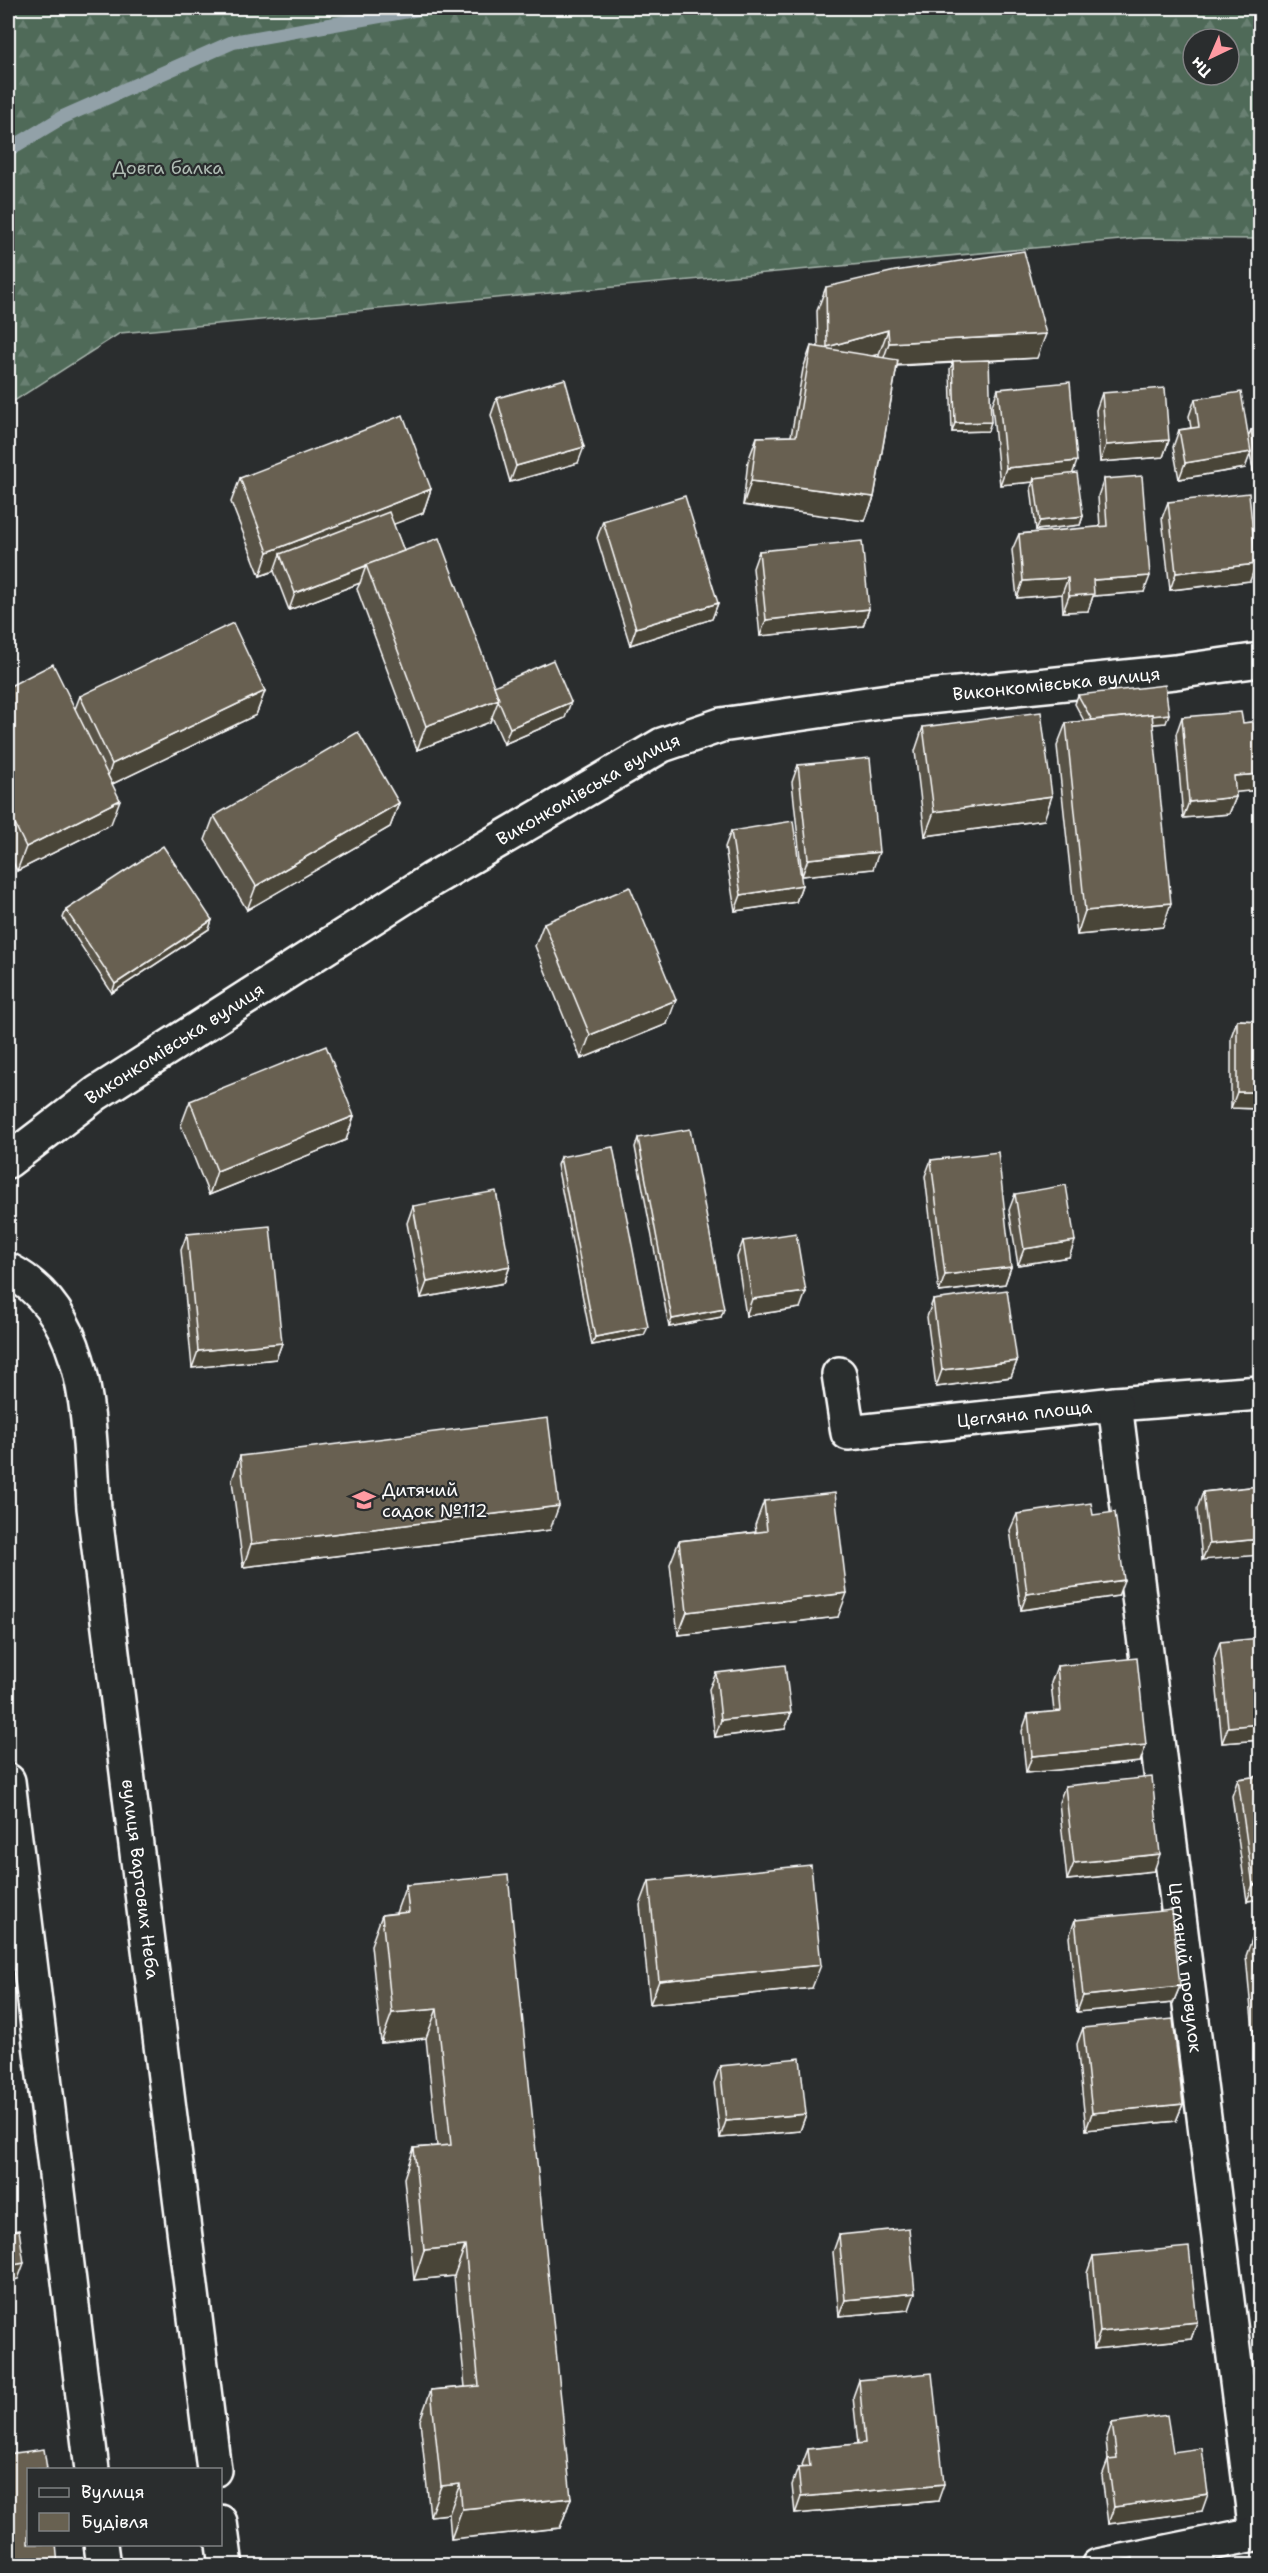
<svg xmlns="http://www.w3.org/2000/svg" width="1268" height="2573" viewBox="0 0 1268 2573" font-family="'Shantell Sans',sans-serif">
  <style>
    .forest { fill: url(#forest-firs); stroke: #a7b4ac; stroke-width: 1.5; fill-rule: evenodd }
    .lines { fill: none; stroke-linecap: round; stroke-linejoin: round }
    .stream { stroke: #92a1a8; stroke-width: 14 }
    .minor-casing { stroke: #fff; stroke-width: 38 }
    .minor { stroke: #2a2d2e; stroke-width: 33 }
    .wall { fill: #595346; stroke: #fff; stroke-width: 1.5; fill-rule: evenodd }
    .shaded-wall { fill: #494439; stroke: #fff; stroke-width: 1.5 }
    .building { fill: #686151; stroke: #fff; stroke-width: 1.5 }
    .labels { text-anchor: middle; stroke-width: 4.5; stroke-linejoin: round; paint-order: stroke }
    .park-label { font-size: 18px; fill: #b0bcb4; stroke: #2a2d2e }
    .street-label { font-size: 18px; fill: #fff; stroke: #2a2d2e }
    .poi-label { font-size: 18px; fill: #fff; stroke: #2a2d2e; text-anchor: start }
  </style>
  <defs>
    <pattern id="forest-firs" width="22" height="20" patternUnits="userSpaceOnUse" patternTransform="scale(1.5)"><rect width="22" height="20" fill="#4f6a59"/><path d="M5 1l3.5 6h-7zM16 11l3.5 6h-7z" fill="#698072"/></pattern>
  </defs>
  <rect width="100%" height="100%" fill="#2a2d2e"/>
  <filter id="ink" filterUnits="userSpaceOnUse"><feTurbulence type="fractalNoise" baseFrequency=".0167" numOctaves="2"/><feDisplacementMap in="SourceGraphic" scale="12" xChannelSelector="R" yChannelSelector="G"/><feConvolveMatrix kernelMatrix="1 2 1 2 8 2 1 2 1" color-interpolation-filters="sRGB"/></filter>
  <g filter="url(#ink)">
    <path class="forest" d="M8,8H1260V239L1142,238L120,333L8,405ZM1193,39H1229V75H1193Z"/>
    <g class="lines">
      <polyline class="stream" points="8,150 63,117 233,42 425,8"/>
      <g class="minor-casing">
        <g id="minor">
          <path id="s1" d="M8,1161L97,1093L431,880L662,745L721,725L888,701L1175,672L1260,660"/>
          <path id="s2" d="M8,1270C93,1314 88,1426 94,1508L214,2470"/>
          <path id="s3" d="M839,1374L848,1433L1115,1404L1260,1393"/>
          <path id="s4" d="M1115,1404L1256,2533"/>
          <polyline points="8,1781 92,2470"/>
          <polyline points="220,2522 226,2566"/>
          <polyline points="101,2544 104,2566"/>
          <polyline points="1098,2566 1260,2533"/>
        </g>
      </g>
      <use href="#minor" class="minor"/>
    </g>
    <g class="wall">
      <path d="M826,287L1037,358L989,361L988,431L952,432L950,369L953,363L897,366L874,497L865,521L743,505L748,461L757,437L791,436L803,369L811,346L818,347L817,311ZM879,354V357L872,356Z"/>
      <polygon points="998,389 1073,474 1083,516 1080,525 1036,530 1031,487 1033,482 1000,485 992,405"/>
      <polygon points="1102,393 1169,440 1163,457 1100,462 1096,410"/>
      <polygon points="497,398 578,463 510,482 491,415"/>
      <polygon points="1195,399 1248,437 1251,430 1260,429 1260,497 1258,498 1250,453 1245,468 1179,479 1173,447 1179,430 1191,428 1189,416"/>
      <polygon points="240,478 431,489 423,513 393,524 404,551 494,686 565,718 504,744 492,717 490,722 417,750 357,589 360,583 289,610 274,571 260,576 231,502"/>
      <polygon points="1104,479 1144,592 1093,596 1088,611 1063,612 1062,594 1017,598 1012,550 1019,534 1100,527 1098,496"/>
      <polygon points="1168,502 1250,581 1170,590 1162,518"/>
      <polygon points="603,521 718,603 712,619 630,645 597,538"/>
      <polygon points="759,551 869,609 863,626 760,636 753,568"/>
      <polygon points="8,687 75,709 80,696 265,691 256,715 112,784 111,824 17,871 8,851"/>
      <polygon points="1078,695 1166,723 1153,724 1163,927 1077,935 1057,746 1066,723 1084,721 1075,704"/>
      <polygon points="1182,717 1243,723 1260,721 1260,790 1235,792 1236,797 1229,814 1183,818 1176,734"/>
      <polygon points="923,727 1044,820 925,836 915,751"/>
      <polygon points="798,765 873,869 802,876 792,782"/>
      <polygon points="399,803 390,827 247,910 205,840 214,816"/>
      <polygon points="731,831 802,885 796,902 735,911 725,847"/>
      <polygon points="66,910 212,920 209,929 112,993 63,918"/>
      <polygon points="544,923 667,1024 581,1059 535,946"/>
      <polygon points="1237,1020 1260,1021 1260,1109 1231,1108 1231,1037"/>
      <polygon points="190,1101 354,1116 346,1140 209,1195 181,1125"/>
      <polygon points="638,1138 721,1317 669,1327 635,1147"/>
      <polygon points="560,1157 644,1335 592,1345 557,1165"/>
      <polygon points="931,1160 1011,1267 1005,1284 939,1292 925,1176"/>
      <polygon points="1015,1194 1069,1257 1018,1265 1009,1210"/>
      <polygon points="413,1206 510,1266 504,1283 421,1298 407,1223"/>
      <polygon points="187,1234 282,1343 276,1359 192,1368 181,1250"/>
      <polygon points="743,1241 800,1308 746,1316 737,1257"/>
      <polygon points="933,1300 1017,1361 1011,1377 936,1387 927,1317"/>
      <polygon points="240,1456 550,1530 243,1567 232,1480"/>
      <polygon points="1260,1486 1202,1560 1197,1509 1203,1492"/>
      <polygon points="764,1501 838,1617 678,1635 670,1564 679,1541 756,1532 755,1525"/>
      <polygon points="1017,1514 1093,1515 1118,1596 1021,1610 1010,1530"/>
      <polygon points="1220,1642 1260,1740 1222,1743 1214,1659"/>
      <polygon points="1057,1666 1146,1745 1140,1762 1026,1773 1022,1731 1028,1714 1054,1712 1051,1683"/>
      <polygon points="716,1673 791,1713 785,1729 715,1737 709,1689"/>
      <polygon points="1260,1776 1260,1899 1247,1901 1232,1796 1238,1779"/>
      <polygon points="1065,1786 1154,1871 1067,1880 1059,1802"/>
      <polygon points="649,1881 812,1988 650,2004 640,1905"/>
      <polygon points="406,1885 571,2498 560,2528 451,2539 449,2514 430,2516 420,2420 431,2390 465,2387 454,2276 414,2280 404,2178 414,2148 437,2146 426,2038 381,2043 371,1945 382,1915 396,1913"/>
      <polygon points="1075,1920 1180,1986 1173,2003 1077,2012 1069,1937"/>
      <polygon points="1260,1938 1260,2074 1257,2074 1246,1956 1252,1939"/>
      <polygon points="1083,2028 1183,2104 1176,2121 1086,2130 1077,2044"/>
      <polygon points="720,2066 806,2114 800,2131 720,2138 714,2083"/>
      <polygon points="839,2235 909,2310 839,2316 833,2252"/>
      <polygon points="1093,2256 1197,2322 1191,2339 1094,2349 1087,2273"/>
      <polygon points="859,2380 938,2501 795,2514 792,2485 798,2468 803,2468 802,2465 808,2449 858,2444 853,2397"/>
      <polygon points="1112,2423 1173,2452 1202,2511 1108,2524 1102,2476 1108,2460 1106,2440"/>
    </g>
    <g class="shaded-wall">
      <polygon points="888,330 879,354 818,371 827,347"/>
      <polygon points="1046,334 1037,358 881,366 889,343"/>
      <polygon points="991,422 988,431 952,432 955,423"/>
      <polygon points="1169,440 1163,457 1100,462 1106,445"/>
      <polygon points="584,447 578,463 510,482 516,466"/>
      <polygon points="1251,452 1245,468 1179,479 1185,463"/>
      <polygon points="1077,461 1071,478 1034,478 1033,482 1000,485 1006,468"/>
      <polygon points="751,481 874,497 865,521 743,505"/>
      <polygon points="431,489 423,513 285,566 280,554 274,571 260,576 268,552"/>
      <polygon points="1083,516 1080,525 1036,530 1040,521"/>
      <polygon points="1256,564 1250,581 1170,590 1176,573"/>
      <polygon points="366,566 360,583 289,610 295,593"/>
      <polygon points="1150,576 1144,592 1093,596 1088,611 1063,612 1069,596 1093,580"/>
      <polygon points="1068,578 1062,594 1017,598 1023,581"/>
      <polygon points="718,603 712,619 630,645 636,628"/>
      <polygon points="869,609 863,626 760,636 766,620"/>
      <polygon points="265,691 256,715 104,788 112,764"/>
      <polygon points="499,699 490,722 417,750 426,726"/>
      <polygon points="571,702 565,718 504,744 510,728"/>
      <polygon points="1169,714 1166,723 1089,729 1092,721"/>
      <polygon points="1260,774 1260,790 1228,793 1234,776"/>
      <polygon points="1052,796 1044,820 925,836 934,812"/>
      <polygon points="1236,797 1229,814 1183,818 1189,802"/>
      <polygon points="120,800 111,824 17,871 26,847"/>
      <polygon points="399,803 390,827 247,910 256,886"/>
      <polygon points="879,852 873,869 802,876 808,859"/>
      <polygon points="802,885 796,902 735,911 741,895"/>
      <polygon points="1171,903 1163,927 1077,935 1085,911"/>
      <polygon points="212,920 209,929 112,993 115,984"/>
      <polygon points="676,1000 667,1024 581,1059 590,1035"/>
      <polygon points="1237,1092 1260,1092 1260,1109 1231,1108"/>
      <polygon points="354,1116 346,1140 209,1195 217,1171"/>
      <polygon points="1075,1241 1069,1257 1018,1265 1024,1249"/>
      <polygon points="510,1266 504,1283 421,1298 427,1282"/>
      <polygon points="1011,1267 1005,1284 939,1292 945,1275"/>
      <polygon points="806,1292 800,1308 746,1316 752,1299"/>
      <polygon points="724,1309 721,1317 669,1327 672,1319"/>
      <polygon points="648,1327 644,1335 592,1345 595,1337"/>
      <polygon points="282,1343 276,1359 192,1368 198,1351"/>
      <polygon points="1017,1361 1011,1377 936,1387 942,1370"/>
      <polygon points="559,1506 550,1530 243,1567 251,1544"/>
      <polygon points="1260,1539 1260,1555 1202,1560 1209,1544"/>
      <polygon points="1124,1580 1118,1596 1021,1610 1027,1594"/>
      <polygon points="847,1593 838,1617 678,1635 687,1612"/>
      <polygon points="791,1713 785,1729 715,1737 721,1720"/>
      <polygon points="1260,1724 1260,1740 1222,1743 1228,1727"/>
      <polygon points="1146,1745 1140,1762 1026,1773 1032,1756"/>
      <polygon points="1160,1854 1154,1871 1067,1880 1074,1863"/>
      <polygon points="1260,1884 1260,1899 1247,1901 1253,1885"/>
      <polygon points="821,1965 812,1988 650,2004 659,1981"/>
      <polygon points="1180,1986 1173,2003 1077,2012 1083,1996"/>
      <polygon points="437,2009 426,2038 381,2043 392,2013"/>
      <polygon points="1260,2064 1260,2074 1257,2074"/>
      <polygon points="1183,2104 1176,2121 1086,2130 1092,2113"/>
      <polygon points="806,2114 800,2131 720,2138 726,2121"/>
      <polygon points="465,2246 454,2276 414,2280 424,2250"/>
      <polygon points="24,2263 18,2279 8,2281 8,2266"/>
      <polygon points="915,2293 909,2310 839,2316 845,2300"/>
      <polygon points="1197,2322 1191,2339 1094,2349 1100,2332"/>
      <polygon points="460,2484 449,2514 430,2516 441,2486"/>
      <polygon points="944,2484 938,2501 795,2514 801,2497"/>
      <polygon points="1208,2494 1202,2511 1108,2524 1114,2507"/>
      <polygon points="571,2498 560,2528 451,2539 462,2509"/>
    </g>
    <g class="building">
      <polygon points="1024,251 1046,334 889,343 888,330 827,347 826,287 895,271"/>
      <polygon points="811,346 898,360 874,497 751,481 757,437 796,436"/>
      <polygon points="989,360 991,422 955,423 953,361"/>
      <polygon points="565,379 584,447 516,466 497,398"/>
      <polygon points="1070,382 1077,461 1006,468 998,389"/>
      <polygon points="1165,388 1169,440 1106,445 1102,393"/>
      <polygon points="1241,392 1251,452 1185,463 1179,430 1199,427 1195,399"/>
      <polygon points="403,415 431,489 268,552 240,478"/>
      <polygon points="1260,429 1260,484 1251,430"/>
      <polygon points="1077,473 1083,516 1040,521 1034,478"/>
      <polygon points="1142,476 1150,576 1093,580 1094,594 1069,596 1068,578 1023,581 1019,534 1107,526 1104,479"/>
      <polygon points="1249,493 1256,564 1176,573 1168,502"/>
      <polygon points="685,496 718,603 636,628 603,521"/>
      <polygon points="389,512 404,551 295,593 280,554"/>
      <polygon points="439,538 499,699 426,726 366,565"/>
      <polygon points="862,541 869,609 766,620 759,551"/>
      <polygon points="233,623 265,691 112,764 80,696"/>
      <polygon points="553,660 571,702 510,728 498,700 499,699 494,686"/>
      <polygon points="53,664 120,800 26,847 8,810 8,687"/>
      <polygon points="1165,685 1169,714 1152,716 1152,714 1092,720 1078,695"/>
      <polygon points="1041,712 1052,796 934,812 923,727"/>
      <polygon points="1241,712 1243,723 1260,721 1260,774 1234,776 1236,797 1189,802 1182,717"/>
      <polygon points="1152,714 1171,903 1085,911 1066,723"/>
      <polygon points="358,732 399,803 256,886 214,816"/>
      <polygon points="870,758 879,852 808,859 798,765"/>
      <polygon points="793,821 802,885 741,895 731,831"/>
      <polygon points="163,846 212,920 115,984 66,910"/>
      <polygon points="630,887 676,1000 590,1035 544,923"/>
      <polygon points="1237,1020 1260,1021 1260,1092 1237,1092"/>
      <polygon points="326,1046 354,1116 217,1171 190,1101"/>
      <polygon points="690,1129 724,1309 672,1319 638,1138"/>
      <polygon points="613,1147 648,1327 595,1337 560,1157"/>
      <polygon points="998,1152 1011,1267 945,1275 931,1160"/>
      <polygon points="1066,1185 1075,1241 1024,1249 1015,1194"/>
      <polygon points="496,1191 510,1266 427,1282 413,1206"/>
      <polygon points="270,1226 282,1343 198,1351 187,1234"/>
      <polygon points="796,1233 806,1292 752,1299 743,1241"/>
      <polygon points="1007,1290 1017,1361 942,1370 933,1300"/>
      <polygon points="548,1418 559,1506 251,1544 240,1456"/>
      <polygon points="1260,1486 1260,1539 1209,1544 1203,1492"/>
      <polygon points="835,1493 847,1593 687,1612 679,1541 767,1531 764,1501"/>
      <polygon points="1091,1503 1093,1515 1115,1512 1124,1580 1027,1594 1017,1514"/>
      <polygon points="1260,1638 1260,1724 1228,1727 1220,1642"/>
      <polygon points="1137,1658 1146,1745 1032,1756 1028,1714 1061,1711 1057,1666"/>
      <polygon points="785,1665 791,1713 721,1720 716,1673"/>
      <polygon points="1260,1776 1260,1884 1253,1885 1238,1779"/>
      <polygon points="1152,1777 1160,1854 1074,1863 1065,1786"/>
      <polygon points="811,1865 821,1965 659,1981 649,1881"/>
      <polygon points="508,1875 571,2498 462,2509 460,2484 441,2486 431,2390 479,2386 465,2246 424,2250 414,2148 451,2145 437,2009 392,2013 382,1915 409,1912 406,1885"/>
      <polygon points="1172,1910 1180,1986 1083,1996 1075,1920"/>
      <polygon points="1260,1938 1260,2032 1252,1939"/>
      <polygon points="1173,2019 1183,2104 1092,2113 1083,2028"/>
      <polygon points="800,2058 806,2114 726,2121 720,2066"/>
      <polygon points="909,2228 915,2293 845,2300 839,2235"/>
      <polygon points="19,2230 24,2263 8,2266 8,2232"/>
      <polygon points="1189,2247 1197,2322 1100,2332 1093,2256"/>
      <polygon points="932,2373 944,2484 801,2497 798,2468 810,2467 808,2449 865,2443 859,2380"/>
      <polygon points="1167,2415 1173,2452 1202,2448 1208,2494 1114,2507 1108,2460 1117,2459 1112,2423"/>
      <polygon points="44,2449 47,2469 28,2469 28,2544 56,2544 58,2565 8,2565 8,2454"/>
      <polygon points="1133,2558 1134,2565 1105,2565 1104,2563"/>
      <polygon points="421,2559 422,2565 359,2565"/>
      <polygon points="999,2561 999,2565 955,2565"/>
    </g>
  </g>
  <defs>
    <g id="school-bare" transform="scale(1.8)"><path d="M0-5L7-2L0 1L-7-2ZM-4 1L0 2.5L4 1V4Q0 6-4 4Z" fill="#ff9aa2" stroke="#2a2d2e" stroke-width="2.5" paint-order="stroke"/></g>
  </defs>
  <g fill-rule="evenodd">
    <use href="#school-bare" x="364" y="1500"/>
  </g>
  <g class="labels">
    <g class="park-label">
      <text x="168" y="174">Довга балка</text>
    </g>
    <g class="street-label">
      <text dy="6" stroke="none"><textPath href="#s1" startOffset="1176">Виконкомівська вулиця</textPath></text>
      <text dy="6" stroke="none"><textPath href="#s1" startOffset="690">Виконкомівська вулиця</textPath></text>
      <text dy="6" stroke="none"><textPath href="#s1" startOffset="204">Виконкомівська вулиця</textPath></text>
      <text dy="6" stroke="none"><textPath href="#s3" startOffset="237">Цегляна площа</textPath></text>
      <text dy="6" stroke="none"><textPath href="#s2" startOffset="640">вулиця Вартових Неба</textPath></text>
      <text dy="6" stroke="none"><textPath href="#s4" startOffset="568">Цегляний провулок</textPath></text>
    </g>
    <g class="poi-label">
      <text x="382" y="1496">Дитячий<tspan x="382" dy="21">садок №112</tspan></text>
    </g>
  </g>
  <rect width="1268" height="2573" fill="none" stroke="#2a2d2e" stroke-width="30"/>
  <rect x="15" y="15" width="1238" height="2543" fill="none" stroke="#fff" stroke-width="2" filter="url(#ink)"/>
  <rect x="27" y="2468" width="195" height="78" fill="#2a2d2e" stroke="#7f8182" stroke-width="1.5"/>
  <rect x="39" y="2488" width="30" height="9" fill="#2a2d2e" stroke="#7f8182" stroke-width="1.5"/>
  <text x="81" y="2498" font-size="18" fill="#ffffff">Вулиця</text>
  <rect x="39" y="2513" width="30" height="18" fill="#686151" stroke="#7f8182" stroke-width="1.5"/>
  <text x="81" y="2528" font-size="18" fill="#ffffff">Будівля</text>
  <g transform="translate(1211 57) rotate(224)"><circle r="28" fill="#2a2d2e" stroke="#7f8182" stroke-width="1.5"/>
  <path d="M0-4.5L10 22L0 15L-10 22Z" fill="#ff9aa2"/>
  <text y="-9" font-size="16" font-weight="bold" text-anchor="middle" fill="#ffffff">Пн</text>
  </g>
</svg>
